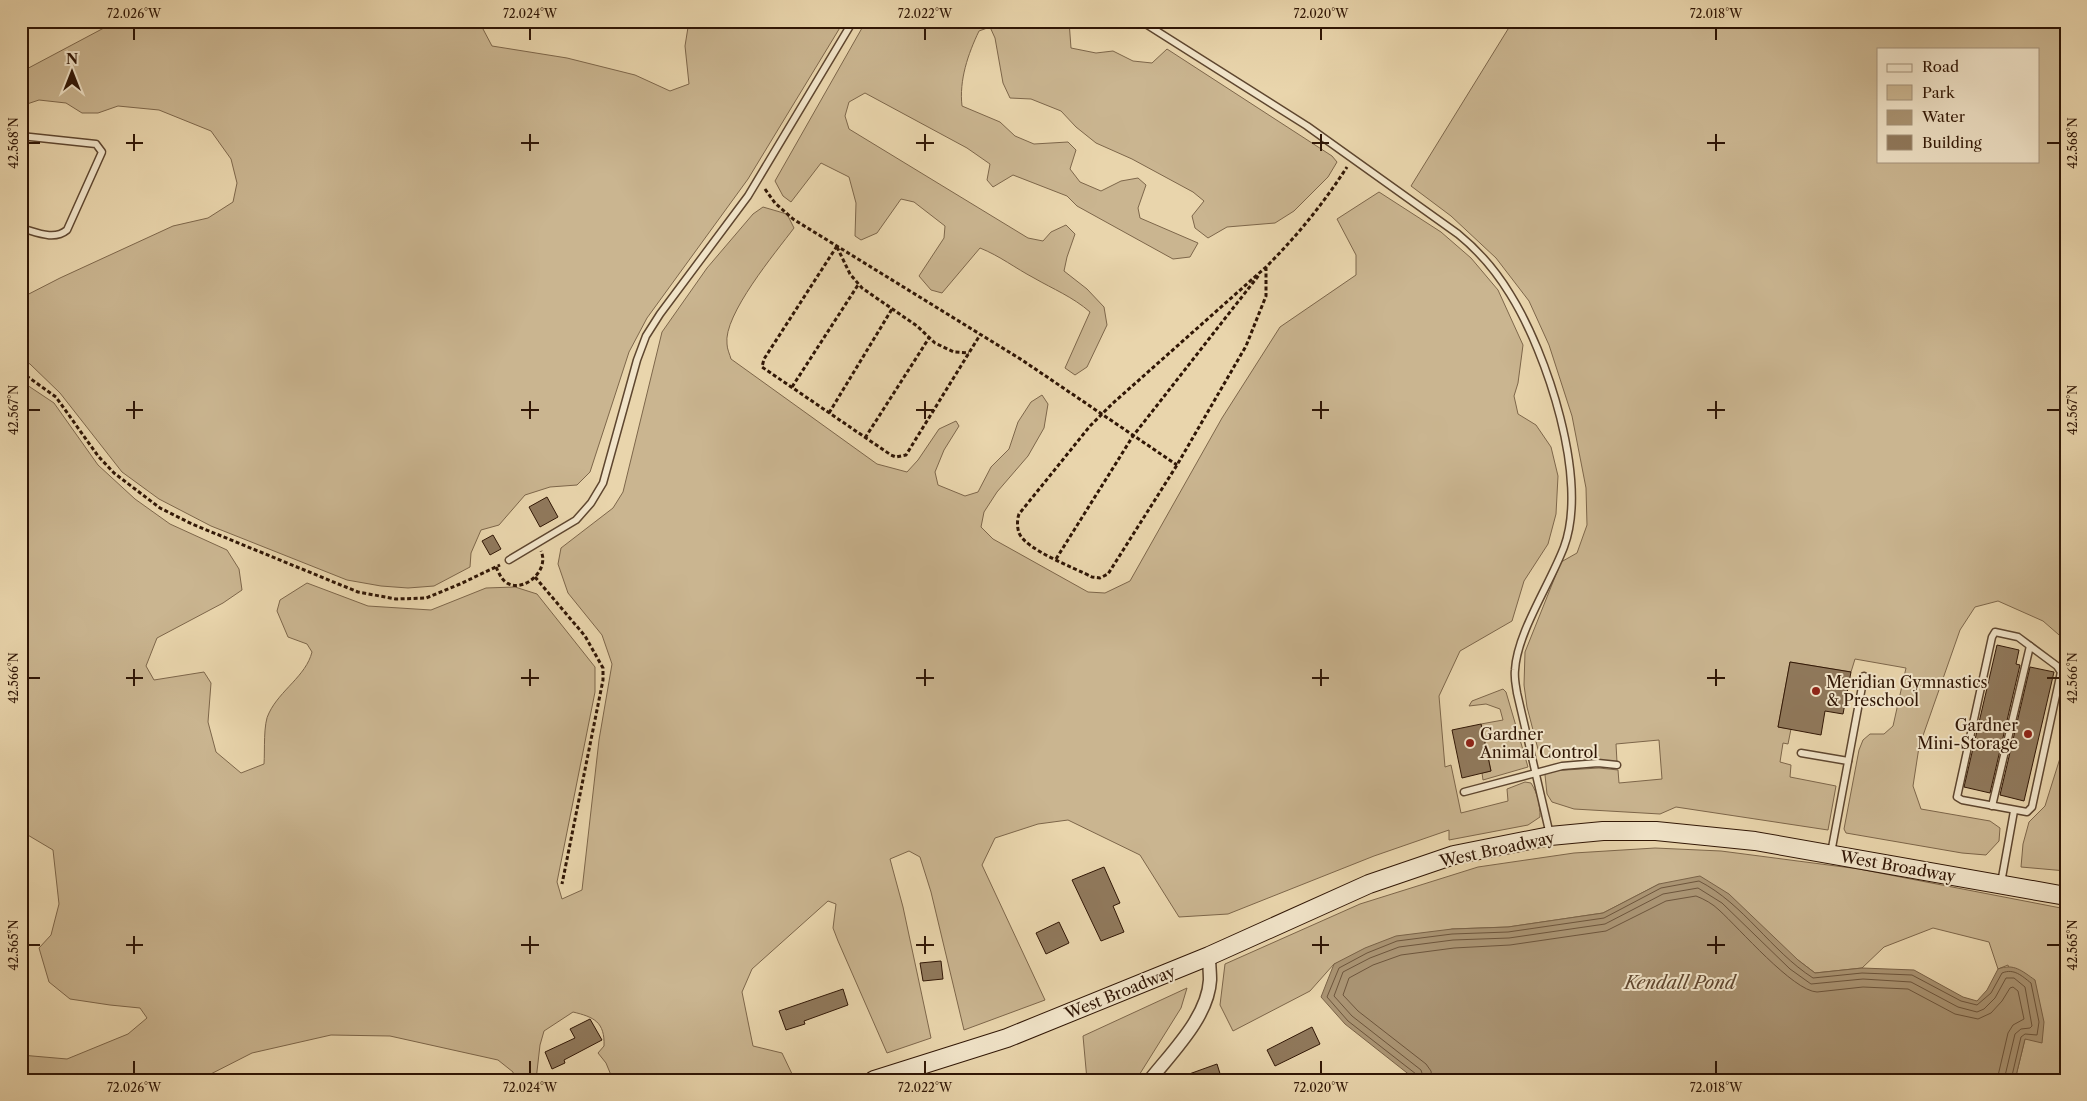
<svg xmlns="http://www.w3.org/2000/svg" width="2087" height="1101" viewBox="0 0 2087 1101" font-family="'Libre Caslon Text',serif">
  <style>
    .green { fill: #cab590; stroke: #7d664a; fill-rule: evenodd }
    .water { fill: #aa9473; stroke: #796247 }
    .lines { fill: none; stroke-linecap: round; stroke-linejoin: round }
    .shore { stroke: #6d553c; stroke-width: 1 }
    .building { fill: #90795c; stroke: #301605 }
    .service-casing { stroke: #5e462f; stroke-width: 9 }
    .minor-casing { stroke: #5e462f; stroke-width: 15 }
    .secondary-casing { stroke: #301605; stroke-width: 20 }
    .path { stroke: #301605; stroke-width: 3; stroke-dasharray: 4 2.5; stroke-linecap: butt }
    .service { stroke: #f1e4c9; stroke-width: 6 }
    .minor { stroke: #f1e4c9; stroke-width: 12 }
    .secondary { stroke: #f1e4c9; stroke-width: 18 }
    .ticks { fill: none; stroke: #301605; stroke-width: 2 }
    .poi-dot { fill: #8f2418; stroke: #f1e4c9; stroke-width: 2 }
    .labels { text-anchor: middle; stroke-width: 4; stroke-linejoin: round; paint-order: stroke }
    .poi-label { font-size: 16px; fill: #301605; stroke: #f1e4c9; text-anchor: start }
    .street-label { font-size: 16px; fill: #301605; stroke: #f1e4c9 }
    .water-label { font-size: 18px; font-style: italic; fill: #614831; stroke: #f1e4c9 }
    .neatline { fill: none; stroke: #301605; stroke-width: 2 }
    .ticks-label { font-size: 12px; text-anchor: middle; fill: #301605 }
  </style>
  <rect width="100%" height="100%" fill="#e9d5ac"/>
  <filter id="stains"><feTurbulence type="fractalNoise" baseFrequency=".004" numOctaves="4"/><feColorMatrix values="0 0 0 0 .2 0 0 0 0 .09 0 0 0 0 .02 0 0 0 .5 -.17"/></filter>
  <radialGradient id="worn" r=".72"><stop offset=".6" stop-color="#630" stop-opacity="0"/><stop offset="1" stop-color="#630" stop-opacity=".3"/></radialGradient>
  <g class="green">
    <polygon points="117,21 484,21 483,29 492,46 567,58 635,75 670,91 689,84 685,46 689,21 844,21 748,179 647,318 629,352 590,472 577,485 550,487 525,495 499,525 481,530 471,553 470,567 434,586 408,588 381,586 347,580 211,526 159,499 122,472 60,393 30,364 21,359 21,298 60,278 173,226 208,218 233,202 237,183 231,159 211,131 159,110 118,106 98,113 82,113 66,103 39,100 21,106 21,72"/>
    <path d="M866,21H1069L1071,48L1096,53L1113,51L1133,61L1152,63L1167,49L1332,156L1337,162L1328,177L1294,211L1275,223L1227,227L1208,238L1195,228L1192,216L1204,201L1193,192L1132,159L1096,143L1076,127L1061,111L1031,99L1010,98L1003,83L995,38L990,27L979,31C968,54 959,80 962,106L1000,122L1015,136L1034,144L1068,142L1076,150L1070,169L1080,182L1101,191L1121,181L1138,178L1146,185L1138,208L1140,218L1198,243L1190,257L1173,259L1077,206L1067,196L1013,175L993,187L987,180L990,164L967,148L865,93L849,102L845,116L849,129L1028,238L1043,241L1051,232L1066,225L1075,234L1067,257L1064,271L1087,289L1104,307L1107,325L1087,367L1075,375L1065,368L1090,312C1073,297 1053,289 1034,278C1015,268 1000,256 980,248L942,293L931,290L919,276L944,238L945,226L914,202L901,199L877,233L861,240L855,236L856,203L849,177L821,163L791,202L783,196L775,181Z"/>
    <path d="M1513,21H2066V641L2043,621L1998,601L1975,607L1960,630L1919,747L1913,786L1921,809L1990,821L2000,828L1999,841L1986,855L1962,853L1846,833L1844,829L1859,750L1863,740L1870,734H1884L1893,726L1906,668L1855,659L1851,672L1790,662L1778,727L1791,729L1788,744L1783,743L1780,762L1791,765L1790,777L1836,786L1828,830L1676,807L1660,814L1574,809L1552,802L1547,794L1545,775L1549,771L1599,768L1618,770L1619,783L1662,779L1659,740L1616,744L1617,762L1548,758H1544L1539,753L1527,707L1524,685L1525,652L1561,562L1577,553L1587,525L1586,488L1572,416L1549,345L1529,301L1496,258L1451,216L1411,186ZM1878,49H2038V161H1878Z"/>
    <path d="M1379,192L1441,232L1471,258L1498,290L1523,345L1518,383L1514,396L1518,414L1536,425L1551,447L1558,476L1556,514L1548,544L1524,581L1512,621L1460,651L1439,696L1445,767L1451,765L1461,813L1508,801L1507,789L1525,782L1531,783C1538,794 1540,805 1540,817L1528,825L1449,840V830L1374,856L1228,914L1179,917L1140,855L1068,820L1038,824L995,838L982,865L1045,1000L964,1030L931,892L920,857L909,851L890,859L903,907L931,1038L887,1053L838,941L833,928L836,904L828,901L752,969L742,992L753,1046L782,1053L793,1076L781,1080H613L606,1063L598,1053L604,1046C605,1022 594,1017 573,1012L544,1031L540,1045L536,1080H514L513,1072L498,1060L390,1036L331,1035L252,1053L199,1080H21V1055L67,1059L128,1034L147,1018L140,1008L110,1005L70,999L49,982L39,948L51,935L59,904L53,850L21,831V381L54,403L98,465L135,499L170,524L227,550L239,569L242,590L223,603L157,638L146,666L154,680L204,672L211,683L208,722L216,752L241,773L264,764C265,751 263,723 269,713C280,690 306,676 312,652L307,644L288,637L277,611L280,600L307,583L368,606L431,610L486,588L515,587L537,594L595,667V692L557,882L562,899L582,890L599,740L612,664L602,635L568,593L558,564L561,548L613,508L623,492L662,332L707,268L753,214L763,207L787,214L794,228C776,252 723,315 727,344C727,349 730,355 731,359L877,464L907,472L918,460L939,429L956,421L959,426L944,450L935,472L938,485L965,496L978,492L991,467L1009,449L1018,422L1031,402L1042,395L1048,404L1044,428L1028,456L997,492L984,512L981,527L993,539L1088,592L1105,593L1130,581L1222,418L1280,327L1356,275V255L1337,219Z"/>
    <polygon points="1503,689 1506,692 1528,767 1483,780 1482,773 1491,771 1481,724 1503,720 1500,709 1486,704 1469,706 1472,701"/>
    <polygon points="2066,739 2066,871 2021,867 2023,844 2029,822 2045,806"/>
    <polygon points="1655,848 1721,851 1859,869 2066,909 2066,1080 2015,1080 2025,1039 2008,965 1998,969 1989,942 1933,928 1884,947 1862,968 1815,973 1798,960 1659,884 1603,913 1508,927 1452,929 1334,964 1310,991 1233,1031 1220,1005 1225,964 1360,904 1478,867 1574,853"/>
    <polygon points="1187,988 1181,1008 1136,1080 1087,1080 1083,1036"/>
  </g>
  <path class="water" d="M1700,876L1729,894L1798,960L1815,973L1862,968L1914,970L1963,997L1977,1001L1987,990L1998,969C2014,963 2022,971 2035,980L2044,1022L2042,1043L2025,1039L2015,1080H1416L1345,1024L1321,997L1334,964L1365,948L1396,936L1452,929L1508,927L1603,913L1659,884Z"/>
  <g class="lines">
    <g class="shore">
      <path d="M1418,1080L1416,1074L1348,1021L1327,997L1339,968L1367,953L1397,941L1452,934L1508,932L1604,918L1661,888L1699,881C1744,904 1771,951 1813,978L1862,973L1912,975L1961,1001L1977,1005L1991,993L2002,973C2014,968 2022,976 2031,983L2039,1022L2037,1035L2025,1034L2021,1037L2011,1080"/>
      <polyline points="1424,1080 1421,1070 1352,1016 1334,996 1343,972 1370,958 1399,947 1453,940 1509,938 1605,924 1663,894 1698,888 1722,903 1790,969 1811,984 1863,979 1911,982 1958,1007 1977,1012 1984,1009 1995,998 2006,978 2014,978 2025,987 2032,1026 2030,1028 2021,1029 2015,1034 2004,1080"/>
      <path d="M1432,1080L1431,1071L1426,1064L1358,1011L1343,995L1349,978L1373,965L1401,955L1454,948L1510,945L1606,931L1666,901L1696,896C1704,899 1713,904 1719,910C1739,928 1793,991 1817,992L1863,987L1908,989L1955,1014L1978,1019L1991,1013L2002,1001L2010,988L2013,987L2018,991L2024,1019L2013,1025L2008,1033L1997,1080"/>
    </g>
  </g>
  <g class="building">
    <polygon points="547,497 558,517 540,527 529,507"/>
    <polygon points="493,535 501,549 490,555 482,541"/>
    <polygon points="1997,645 2019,650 2016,664 2020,665 1990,793 1964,787"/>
    <polygon points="1790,662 1851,672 1843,714 1825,711 1821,735 1778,727"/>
    <polygon points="2030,667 2054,672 2024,801 2000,795"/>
    <polygon points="1481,724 1491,771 1462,778 1452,730"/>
    <polygon points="1104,867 1120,903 1113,906 1124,932 1101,941 1072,880"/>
    <polygon points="1059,922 1069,943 1046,954 1036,933"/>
    <polygon points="941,961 943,979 923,981 920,963"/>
    <polygon points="843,989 848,1005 804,1021 805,1024 786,1030 779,1011"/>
    <polygon points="590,1019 602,1040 564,1060 565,1063 552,1069 545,1052 575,1038 570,1029"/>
    <polygon points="1312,1027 1320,1044 1275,1066 1267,1050"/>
    <polygon points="1217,1064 1222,1080 1179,1080 1178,1078"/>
  </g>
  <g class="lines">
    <g class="service-casing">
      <g id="service">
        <path d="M1141,21L1307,126L1458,234C1479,251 1496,271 1510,294C1547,353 1589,480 1564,547C1550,584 1517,633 1515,670C1514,678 1516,686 1517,693L1550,835"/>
        <path d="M21,136L96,144L102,152L67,230C54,241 36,232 21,228"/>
        <polyline points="509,560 576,520 591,503 603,483 637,360 646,336 660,314 748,196 853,21"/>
        <polygon points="1995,632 2018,637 2057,666 2061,672 2032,807 2027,812 1962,800 1957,797 1992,637"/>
        <polyline points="1801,753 1848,761"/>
        <polyline points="1464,792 1562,766 1598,763 1617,765"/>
        <polyline points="1992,806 2030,646"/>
        <polyline points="1831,853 1864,676"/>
        <polyline points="2001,883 2014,811"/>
      </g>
    </g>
    <g class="minor-casing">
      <path id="minor" d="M1150,1080C1172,1052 1208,1017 1210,980C1210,972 1209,964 1209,956"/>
    </g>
    <g class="secondary-casing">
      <polyline id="secondary" points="874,1080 1007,1038 1209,956 1369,884 1454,855 1550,836 1603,831 1656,831 1755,841 2066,896"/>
    </g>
    <g class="path">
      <polyline points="765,189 775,203 793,219 1022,360 1177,465"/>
      <polyline points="837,246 764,359 762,367 891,455 896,457 906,455 980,335"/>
      <polyline points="837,247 850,274 862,288 917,326 935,343 954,352 969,353"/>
      <path d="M1266,267V296L1246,346L1177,465L1108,574L1100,578L1092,577C1075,568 1026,550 1019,533C1017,527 1017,520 1019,514L1090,426L1112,404L1266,267C1297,236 1323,204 1347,167"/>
      <polyline points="21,372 56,397 98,456 114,473 160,508 192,524 358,592 396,599 426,598 460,584 500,565"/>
      <polyline points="792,387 858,285"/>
      <polyline points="829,413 892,309"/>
      <polyline points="865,438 929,338"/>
      <polyline points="1056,559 1133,436 1259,275"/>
      <path d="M496,567C499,573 501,579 507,583C523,593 550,571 541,551"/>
      <polyline points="535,577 585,636 603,668 603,680 562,884"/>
    </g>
    <use href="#service" class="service"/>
    <use href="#minor" class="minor"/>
    <use href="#secondary" class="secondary"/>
  </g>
  <path class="ticks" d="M134,28V40M530,28V40M925,28V40M1321,28V40M1716,28V40M134,134V151M530,134V151M925,134V151M1321,134V151M1716,134V151M28,143H40M126,143H143M521,143H539M916,143H934M1312,143H1329M1707,143H1725M2047,143H2060M134,401V419M530,401V419M925,401V419M1321,401V419M1716,401V419M28,410H40M126,410H143M521,410H539M916,410H934M1312,410H1329M1707,410H1725M2047,410H2060M134,669V686M530,669V686M925,669V686M1321,669V686M1716,669V686M28,678H40M126,678H143M521,678H539M916,678H934M1312,678H1329M1707,678H1725M2047,678H2060M134,936V954M530,936V954M925,936V954M1321,936V954M1716,936V954M28,945H40M126,945H143M521,945H539M916,945H934M1312,945H1329M1707,945H1725M2047,945H2060M134,1061V1074M530,1061V1074M925,1061V1074M1321,1061V1074M1716,1061V1074"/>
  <g class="poi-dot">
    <circle cx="1816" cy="691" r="5"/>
    <circle cx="2028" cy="734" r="5"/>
    <circle cx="1470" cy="743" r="5"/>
  </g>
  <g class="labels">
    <g class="poi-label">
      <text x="1826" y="688">Meridian Gymnastics<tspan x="1826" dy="18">&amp; Preschool</tspan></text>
      <text x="2018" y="731" text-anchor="end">Gardner<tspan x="2018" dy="18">Mini-Storage</tspan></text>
      <text x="1480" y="740">Gardner<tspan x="1480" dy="18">Animal Control</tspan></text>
    </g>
    <g class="street-label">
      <text transform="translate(1497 849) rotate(-12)" y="6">West Broadway</text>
      <text transform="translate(1898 866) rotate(10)" y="6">West Broadway</text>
      <text transform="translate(1120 992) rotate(-22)" y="6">West Broadway</text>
    </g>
    <g class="water-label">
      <text x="1680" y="989">Kendall Pond</text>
    </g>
  </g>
  <rect width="2087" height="1101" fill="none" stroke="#e9d5ac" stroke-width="55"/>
  <rect x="1877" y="48" width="162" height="115" fill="#f1e4c9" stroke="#a4927b"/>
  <rect x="1887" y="64" width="25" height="8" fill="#f1e4c9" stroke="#a4927b"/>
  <text x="1922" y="72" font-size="15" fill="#301605">Road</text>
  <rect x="1887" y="85" width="25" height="15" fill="#cab590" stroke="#a4927b"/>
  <text x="1922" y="98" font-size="15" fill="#301605">Park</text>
  <rect x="1887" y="110" width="25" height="15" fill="#aa9473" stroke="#a4927b"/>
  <text x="1922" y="122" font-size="15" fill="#301605">Water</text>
  <rect x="1887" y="135" width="25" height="15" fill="#90795c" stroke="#a4927b"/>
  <text x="1922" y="148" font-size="15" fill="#301605">Building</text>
  <g transform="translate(72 72)" stroke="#f1e4c9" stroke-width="4" paint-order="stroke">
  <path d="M0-4L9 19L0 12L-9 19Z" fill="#301605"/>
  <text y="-8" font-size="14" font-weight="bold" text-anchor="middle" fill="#301605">N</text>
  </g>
  <rect x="28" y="28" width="2032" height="1046" class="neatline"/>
  <g class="ticks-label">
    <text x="134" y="18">72.026°W</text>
    <text x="530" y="18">72.024°W</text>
    <text x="925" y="18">72.022°W</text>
    <text x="1321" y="18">72.020°W</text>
    <text x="1716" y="18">72.018°W</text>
    <text transform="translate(14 143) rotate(-90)" y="4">42.568°N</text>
    <text transform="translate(2073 143) rotate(-90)" y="4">42.568°N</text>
    <text transform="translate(14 410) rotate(-90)" y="4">42.567°N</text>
    <text transform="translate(2073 410) rotate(-90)" y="4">42.567°N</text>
    <text transform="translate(14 678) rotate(-90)" y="4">42.566°N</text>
    <text transform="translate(2073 678) rotate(-90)" y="4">42.566°N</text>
    <text transform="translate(14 945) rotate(-90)" y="4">42.565°N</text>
    <text transform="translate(2073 945) rotate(-90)" y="4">42.565°N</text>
    <text x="134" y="1092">72.026°W</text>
    <text x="530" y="1092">72.024°W</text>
    <text x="925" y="1092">72.022°W</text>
    <text x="1321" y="1092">72.020°W</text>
    <text x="1716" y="1092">72.018°W</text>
  </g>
  <rect width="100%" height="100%" filter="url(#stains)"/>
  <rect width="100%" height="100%" fill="url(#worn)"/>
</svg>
